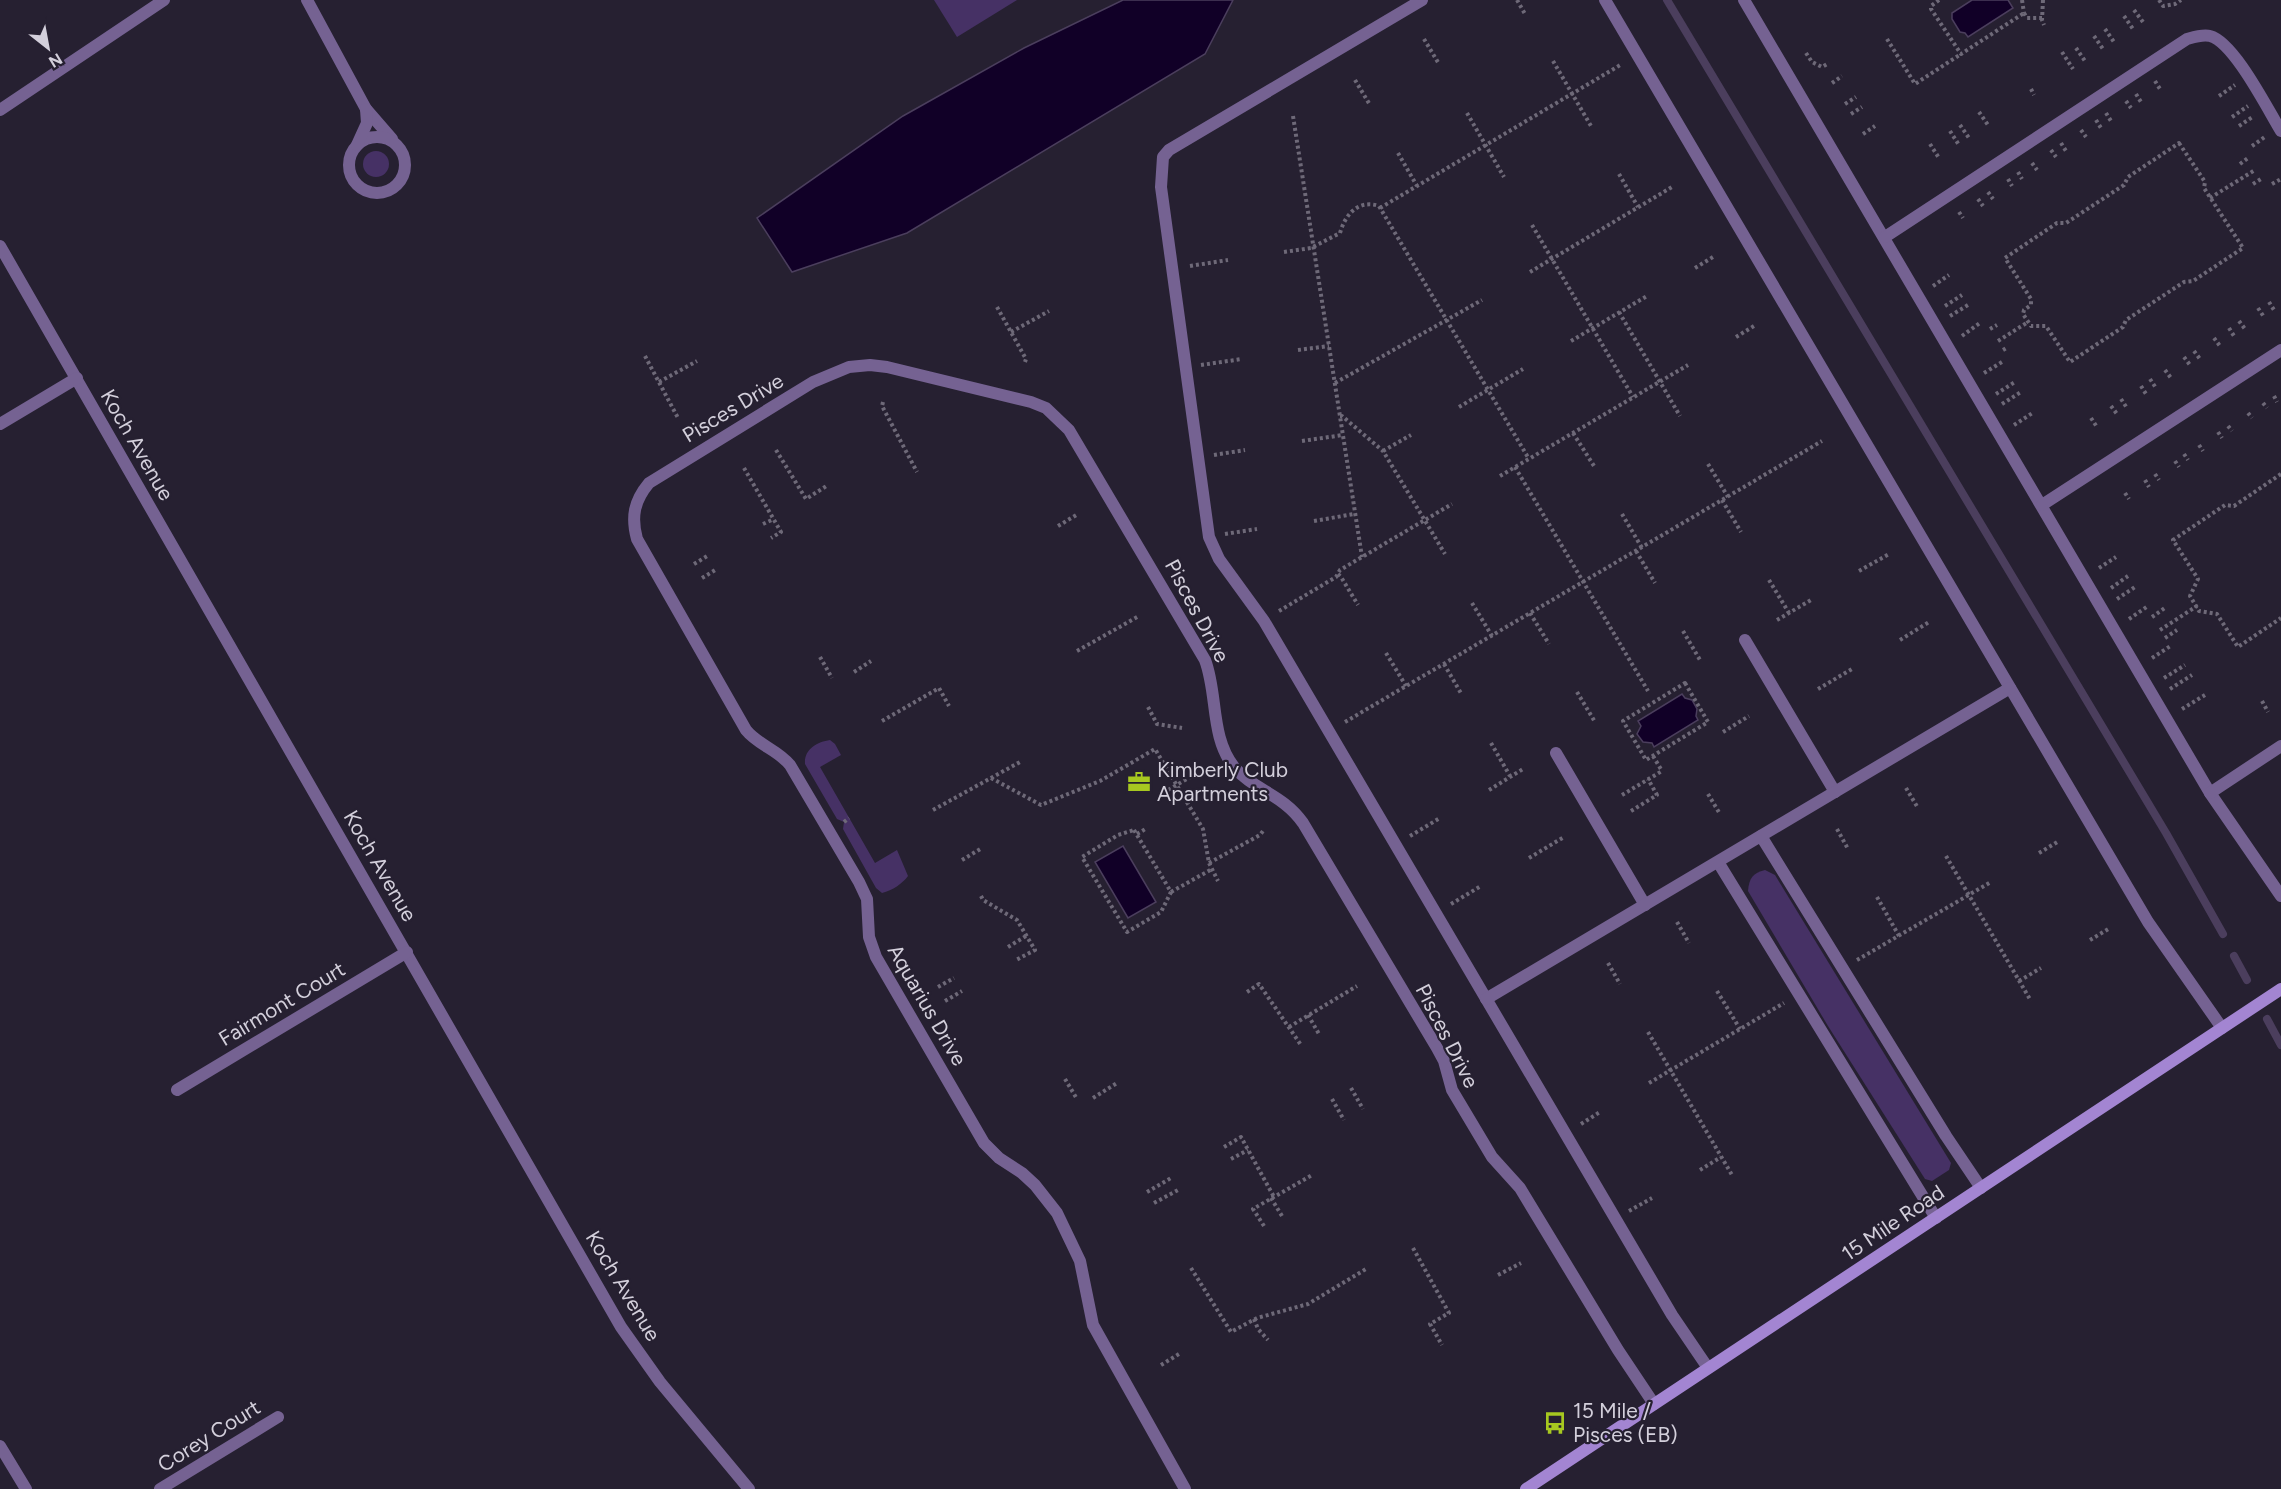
<svg xmlns="http://www.w3.org/2000/svg" width="2281" height="1489" viewBox="0 0 2281 1489" font-family="Figtree,sans-serif">
  <style>
    .green { fill: #463165 }
    .water { fill: #110027; stroke: #4b3e5d; stroke-width: 1.5 }
    .lines { fill: none; stroke-linecap: round; stroke-linejoin: round }
    .stream { stroke: #4b3e5d; stroke-width: 8 }
    .path { stroke: #6e6978; stroke-width: 4; stroke-dasharray: 3 3; stroke-linecap: butt }
    .service { stroke: #756292; stroke-width: 12 }
    .minor { stroke: #756292; stroke-width: 12 }
    .secondary { stroke: #a385d2; stroke-width: 12 }
    .labels { text-anchor: middle; stroke-width: 4.5; stroke-linejoin: round; paint-order: stroke }
    .street-label { font-size: 21px; fill: #d3cfdb; stroke: #262031 }
    .poi-label { font-size: 21px; fill: #d3cfdb; stroke: #262031; text-anchor: start }
  </style>
  <rect width="100%" height="100%" fill="#262031"/>
  <g class="green">
    <polygon points="934,0 1017,0 957,37"/>
    <circle cx="376" cy="164" r="13"/>
    <path d="M830,740L835,744L841,755L820,767L875,863L897,850L908,876C902,884 893,890 882,893L876,888L843,829L844,822L837,819L805,764C804,749 817,742 830,740Z"/>
    <path d="M1765,870L1775,875L1951,1163L1949,1170L1932,1181L1925,1179L1828,1026L1748,891C1749,878 1753,873 1765,870Z"/>
  </g>
  <g class="water">
    <polygon points="1123,0 1233,0 1205,54 907,233 792,272 757,218 903,116 1024,48"/>
    <polygon points="1972,0 2008,0 2013,8 1968,37 1965,33 1960,32 1952,19 1952,13"/>
    <polygon points="1682,694 1685,698 1692,700 1697,709 1696,716 1698,720 1654,747 1652,743 1643,742 1637,734 1641,726 1638,721"/>
    <polygon points="1123,846 1156,902 1128,918 1095,862"/>
  </g>
  <g class="lines">
    <g class="stream">
      <polyline points="1667,0 2166,833 2223,934"/>
      <polyline points="2234,956 2247,980"/>
      <polyline points="2267,1019 2281,1045"/>
    </g>
    <g class="path">
      <polyline points="1517,0 1525,14"/>
      <polyline points="1939,0 1931,6 1931,9 1961,54 2024,13"/>
      <polyline points="2022,0 2024,13"/>
      <polyline points="2043,0 2042,20 2044,25"/>
      <polyline points="2159,0 2163,6 2175,4 2181,0"/>
      <polyline points="2134,10 2143,22"/>
      <polyline points="2024,13 2027,18 2042,18"/>
      <polyline points="2124,16 2133,29"/>
      <polyline points="2105,29 2114,42"/>
      <polyline points="2094,36 2103,49"/>
      <polyline points="1424,39 1439,64"/>
      <polyline points="1887,39 1915,84 1961,54"/>
      <polyline points="2076,48 2085,61"/>
      <polyline points="2062,52 2073,69"/>
      <polyline points="1806,53 1812,62 1822,67 1829,63"/>
      <polyline points="1553,61 1591,126"/>
      <polyline points="1355,80 1370,105"/>
      <polyline points="2155,81 2160,89"/>
      <polyline points="1832,83 1842,76"/>
      <polyline points="2031,89 2034,95"/>
      <polyline points="2136,94 2141,102"/>
      <polyline points="2219,96 2235,85"/>
      <polyline points="2126,101 2131,108"/>
      <polyline points="1845,104 1856,97"/>
      <polyline points="1979,112 1988,125"/>
      <polyline points="1467,113 1504,177"/>
      <polyline points="2106,113 2111,121"/>
      <polyline points="1851,114 1862,107"/>
      <polyline points="1293,116 1362,557"/>
      <polyline points="2232,117 2248,106"/>
      <polyline points="2096,120 2101,128"/>
      <polyline points="1960,125 1969,138"/>
      <polyline points="2239,126 2254,116"/>
      <polyline points="2081,130 2086,137"/>
      <polyline points="1950,131 1959,145"/>
      <polyline points="1863,134 1875,126"/>
      <polyline points="2061,143 2066,151"/>
      <polygon points="2179,143 2205,182 2204,188 2243,248 2193,281 2184,282 2126,320 2123,327 2070,362 2046,326 2031,326 2023,314 2024,310 2031,305 2031,299 2005,258 2057,223 2066,223 2124,185 2128,177"/>
      <polyline points="1930,144 1939,158"/>
      <polyline points="2252,146 2266,136"/>
      <polyline points="2051,150 2056,157"/>
      <polyline points="1398,153 1417,186"/>
      <polyline points="2032,163 2037,170"/>
      <polyline points="2240,164 2248,158"/>
      <polyline points="2018,172 2022,179"/>
      <polyline points="1619,174 1638,207"/>
      <polyline points="2008,179 2012,186"/>
      <polyline points="2253,184 2261,179"/>
      <polyline points="2272,184 2281,179"/>
      <polyline points="1988,192 1993,199"/>
      <polyline points="2210,198 2255,170"/>
      <polyline points="1978,199 1983,206"/>
      <polyline points="1380,208 1622,64"/>
      <polyline points="1959,212 1963,218"/>
      <polyline points="1532,225 1633,397"/>
      <path d="M1284,252L1311,248L1340,233C1345,215 1358,199 1379,206L1529,459"/>
      <polyline points="1190,266 1228,260"/>
      <polyline points="1695,268 1713,257"/>
      <polyline points="1530,272 1672,187"/>
      <polyline points="1933,286 1949,275"/>
      <polyline points="2269,302 2274,310"/>
      <polyline points="1945,306 1962,295"/>
      <polyline points="997,307 1026,359 1025,362"/>
      <polyline points="2258,308 2264,317"/>
      <polyline points="1619,312 1680,416"/>
      <polyline points="1950,316 1968,305"/>
      <polyline points="2239,321 2245,329"/>
      <polyline points="2229,328 2234,336"/>
      <polyline points="1990,329 1997,325"/>
      <polyline points="1011,332 1049,311"/>
      <polyline points="1962,336 1980,323"/>
      <polyline points="1736,337 1754,326"/>
      <polyline points="2214,338 2220,346"/>
      <polyline points="1571,341 1647,296"/>
      <polyline points="1998,341 2028,322"/>
      <polyline points="1298,350 1329,346"/>
      <polyline points="2003,350 2008,347"/>
      <polyline points="2194,351 2200,359"/>
      <polyline points="645,356 678,418"/>
      <polyline points="2184,357 2190,365"/>
      <polyline points="1201,365 1242,359"/>
      <polyline points="2165,370 2171,378"/>
      <polyline points="1984,373 2002,362"/>
      <polyline points="2150,379 2156,388"/>
      <polyline points="659,382 697,361"/>
      <polyline points="1335,383 1482,300"/>
      <polyline points="2141,386 2146,394"/>
      <polyline points="1996,394 2015,382"/>
      <polyline points="2274,396 2277,402"/>
      <polyline points="2121,399 2127,408"/>
      <polyline points="883,402 882,406 917,472"/>
      <polyline points="2263,403 2267,408"/>
      <polyline points="2002,404 2021,392"/>
      <polyline points="2111,406 2117,414"/>
      <polyline points="1459,407 1523,369"/>
      <polyline points="2248,413 2252,418"/>
      <polyline points="1340,416 1342,416 1383,451 1445,554"/>
      <polyline points="2091,418 2097,427"/>
      <polyline points="2014,425 2034,412"/>
      <polyline points="2228,426 2232,431"/>
      <polyline points="2218,432 2222,438"/>
      <polyline points="1573,433 1594,466"/>
      <polyline points="1302,441 1343,435"/>
      <polyline points="2199,445 2203,451"/>
      <polyline points="776,450 806,499 828,485"/>
      <polyline points="1383,451 1411,435"/>
      <polyline points="2184,454 2188,460"/>
      <polyline points="1214,455 1245,450"/>
      <polyline points="2175,461 2179,467"/>
      <polyline points="1708,464 1728,497"/>
      <polyline points="1515,467 1648,691"/>
      <polyline points="744,468 781,532 771,538"/>
      <polyline points="2155,474 2159,480"/>
      <polyline points="2281,474 2234,506 2225,505 2173,540 2198,579 2190,596 2199,611 2217,614 2238,647 2281,618"/>
      <polyline points="1500,476 1688,365"/>
      <polyline points="2145,480 2149,487"/>
      <polyline points="2125,493 2129,499"/>
      <polyline points="1722,500 1741,532"/>
      <polyline points="1622,514 1642,548"/>
      <polyline points="1314,521 1354,514"/>
      <polyline points="763,524 774,519"/>
      <polyline points="1058,526 1078,514"/>
      <polyline points="1225,534 1257,529"/>
      <polyline points="1636,551 1655,583"/>
      <polyline points="694,564 709,555"/>
      <polyline points="2099,568 2116,557"/>
      <polyline points="1859,571 1889,554"/>
      <polyline points="1338,574 1341,577 1358,605"/>
      <polyline points="702,578 717,569"/>
      <polyline points="1769,580 1789,613"/>
      <polyline points="2111,588 2128,576"/>
      <polyline points="2117,599 2135,587"/>
      <polyline points="1472,603 1492,636"/>
      <polyline points="1279,611 1336,577 1340,570 1452,504"/>
      <polyline points="1530,613 1549,644"/>
      <polyline points="2152,617 2166,607"/>
      <polyline points="2129,619 2148,606"/>
      <polyline points="1777,620 1811,600"/>
      <polyline points="2160,630 2197,606"/>
      <polyline points="1683,631 1700,660"/>
      <polyline points="2165,638 2177,630"/>
      <polyline points="1900,640 1929,622"/>
      <polyline points="1077,651 1139,616"/>
      <polyline points="1386,653 1406,686"/>
      <polyline points="820,657 832,678"/>
      <polyline points="2152,658 2172,645"/>
      <polyline points="1444,664 1462,695"/>
      <polyline points="854,672 871,661"/>
      <polyline points="2164,678 2185,665"/>
      <polygon points="1685,683 1708,722 1646,760 1623,721"/>
      <polyline points="1818,689 1852,669"/>
      <polyline points="2170,689 2192,675"/>
      <polyline points="1577,692 1595,722"/>
      <polyline points="2262,701 2268,712"/>
      <polyline points="1148,707 1157,724 1182,728"/>
      <polyline points="2182,709 2205,695"/>
      <polyline points="882,721 939,688 949,706"/>
      <polyline points="1345,722 1822,441"/>
      <polyline points="1723,732 1749,716"/>
      <polyline points="1491,743 1510,776"/>
      <polyline points="1653,756 1662,771"/>
      <polyline points="991,778 1041,805 1100,781 1155,749 1203,829 1209,863 1218,881"/>
      <polyline points="1906,788 1918,808"/>
      <polyline points="1489,790 1523,769"/>
      <polyline points="1163,793 1197,773"/>
      <polyline points="1708,794 1720,814"/>
      <polyline points="1622,795 1662,771"/>
      <polyline points="933,810 1020,762"/>
      <polyline points="1631,811 1657,795 1648,779"/>
      <polyline points="844,822 849,818"/>
      <polyline points="1837,829 1848,849"/>
      <polygon points="1134,830 1171,892 1161,912 1127,932 1082,857 1118,835"/>
      <polyline points="1137,834 1147,828"/>
      <polyline points="1410,836 1440,818"/>
      <polyline points="2039,853 2059,841"/>
      <polyline points="1946,856 2031,1001"/>
      <polyline points="1529,858 1564,837"/>
      <polyline points="962,860 982,848"/>
      <polyline points="1209,863 1260,835 1263,831"/>
      <polyline points="1171,892 1212,869"/>
      <polyline points="981,896 983,900 1017,920 1035,950 1016,960"/>
      <polyline points="1877,897 1899,936"/>
      <polyline points="1451,904 1481,886"/>
      <polyline points="1677,922 1689,943"/>
      <polyline points="2090,940 2110,928"/>
      <polyline points="1008,947 1026,936"/>
      <polyline points="1857,960 1991,882"/>
      <polyline points="1608,963 1620,984"/>
      <polyline points="2019,981 2041,968"/>
      <polyline points="938,987 954,978"/>
      <polyline points="1717,991 1740,1029"/>
      <polyline points="1247,992 1259,984 1301,1045"/>
      <polyline points="945,1001 962,991"/>
      <polyline points="1308,1015 1319,1034"/>
      <polyline points="1289,1027 1357,986"/>
      <polyline points="1648,1032 1732,1175"/>
      <polyline points="1065,1079 1077,1099"/>
      <polyline points="1649,1083 1784,1003"/>
      <polyline points="1351,1088 1363,1109"/>
      <polyline points="1093,1098 1117,1083"/>
      <polyline points="1332,1099 1344,1120"/>
      <polyline points="1581,1124 1600,1112"/>
      <polyline points="1224,1147 1241,1137 1274,1197"/>
      <polyline points="1231,1159 1248,1150"/>
      <polyline points="1700,1170 1721,1157"/>
      <polyline points="1147,1192 1171,1178"/>
      <polyline points="1271,1198 1282,1216"/>
      <polyline points="1154,1203 1178,1190"/>
      <polyline points="1629,1211 1652,1198"/>
      <polyline points="1264,1226 1253,1209 1312,1175"/>
      <polyline points="1413,1248 1449,1313 1430,1324 1442,1345"/>
      <polyline points="1191,1268 1231,1332 1257,1318 1308,1304 1366,1269"/>
      <polyline points="1498,1275 1521,1263"/>
      <polyline points="1254,1319 1258,1329 1268,1340"/>
      <polyline points="1161,1365 1179,1354"/>
    </g>
    <g class="service">
      <polyline points="1422,0 1169,150 1163,157 1161,187 1209,537 1219,559 1264,621 1672,1315 1708,1368"/>
      <polyline points="1605,0 2148,922 2222,1028"/>
      <polyline points="1744,0 2210,793 2281,896"/>
      <path d="M1885,237L2187,39C2194,37 2203,34 2210,36C2234,42 2268,110 2281,131"/>
      <polyline points="2042,505 2281,350"/>
      <polyline points="1745,640 1835,792"/>
      <polyline points="1556,753 1645,905"/>
      <polyline points="2210,793 2281,746"/>
      <polyline points="1761,836 1946,1136 1981,1188"/>
      <polyline points="1718,862 1936,1218"/>
      <polyline points="1486,999 2010,688"/>
    </g>
    <g class="minor">
      <polyline points="307,0 366,109 392,139"/>
      <polyline points="0,110 164,0"/>
      <circle cx="377" cy="165" r="28"/>
      <polyline points="357,145 367,123 366,109"/>
      <polyline points="0,246 621,1327 660,1382 749,1489"/>
      <polyline points="0,424 77,378"/>
      <polyline points="177,1090 407,952"/>
      <polyline points="0,1446 26,1489"/>
      <polyline points="160,1489 278,1417"/>
      <path d="M1185,1489L1093,1325L1080,1261L1057,1213L1035,1185L1022,1173L999,1158L984,1143L876,957L869,937L867,899L859,882L790,765C778,750 758,745 746,730L637,539C631,517 634,501 649,483L813,382L849,367L870,365L887,367L1031,402L1046,408L1069,430L1205,660C1218,694 1210,737 1234,767C1253,790 1283,794 1303,823L1437,1048L1444,1061L1452,1090L1492,1157L1520,1188L1618,1350L1654,1404"/>
    </g>
    <polyline class="secondary" points="1526,1489 2281,989"/>
  </g>
  <defs>
    <g id="office-bare" transform="scale(1.8)"><path d="M-6-3h4V-5.5h4V-3h4V5H-6ZM-1-4.5V-3h2v-1.5ZM-6 0V1H6V0Z" fill="#a7c820" stroke="#262031" stroke-width="2.5" paint-order="stroke"/></g>
    <g id="bus-bare" transform="scale(1.8)"><path d="M-5-6H5V4H4V6H2V4H-2V6H-4V4H-5ZM-3.5-4V0h7V-4ZM-3.5 1.2v1.5H-2V1.2ZM2 1.2v1.5H3.5V1.2Z" fill="#a7c820" stroke="#262031" stroke-width="2.5" paint-order="stroke"/></g>
  </defs>
  <g fill-rule="evenodd">
    <use href="#office-bare" x="1139" y="782"/>
    <use href="#bus-bare" x="1555" y="1423"/>
  </g>
  <g class="labels">
    <g class="street-label">
      <text transform="translate(733 408) rotate(-31)" y="7">Pisces Drive</text>
      <text transform="translate(137 445) rotate(60)" y="7">Koch Avenue</text>
      <text transform="translate(1197 611) rotate(62)" y="7">Pisces Drive</text>
      <text transform="translate(380 866) rotate(60)" y="7">Koch Avenue</text>
      <text transform="translate(282 1004) rotate(-31)" y="7">Fairmont Court</text>
      <text transform="translate(927 1005) rotate(60)" y="7">Aquarius Drive</text>
      <text transform="translate(1447 1036) rotate(63)" y="7">Pisces Drive</text>
      <text transform="translate(1893 1223) rotate(-34)" y="7">15 Mile Road</text>
      <text transform="translate(623 1286) rotate(59)" y="7">Koch Avenue</text>
      <text transform="translate(209 1436) rotate(-32)" y="7">Corey Court</text>
    </g>
    <g class="poi-label">
      <text x="1157" y="777">Kimberly Club<tspan x="1157" dy="24">Apartments</tspan></text>
      <text x="1573" y="1418">15 Mile /<tspan x="1573" dy="24">Pisces (EB)</tspan></text>
    </g>
  </g>
  <g transform="translate(48 48) rotate(149)" stroke="#262031" stroke-width="4.5" paint-order="stroke">
  <path d="M0-4.5L10 22L0 15L-10 22Z" fill="#d3cfdb"/>
  <text y="-9" font-size="16" font-weight="bold" text-anchor="middle" fill="#d3cfdb">N</text>
  </g>
</svg>
